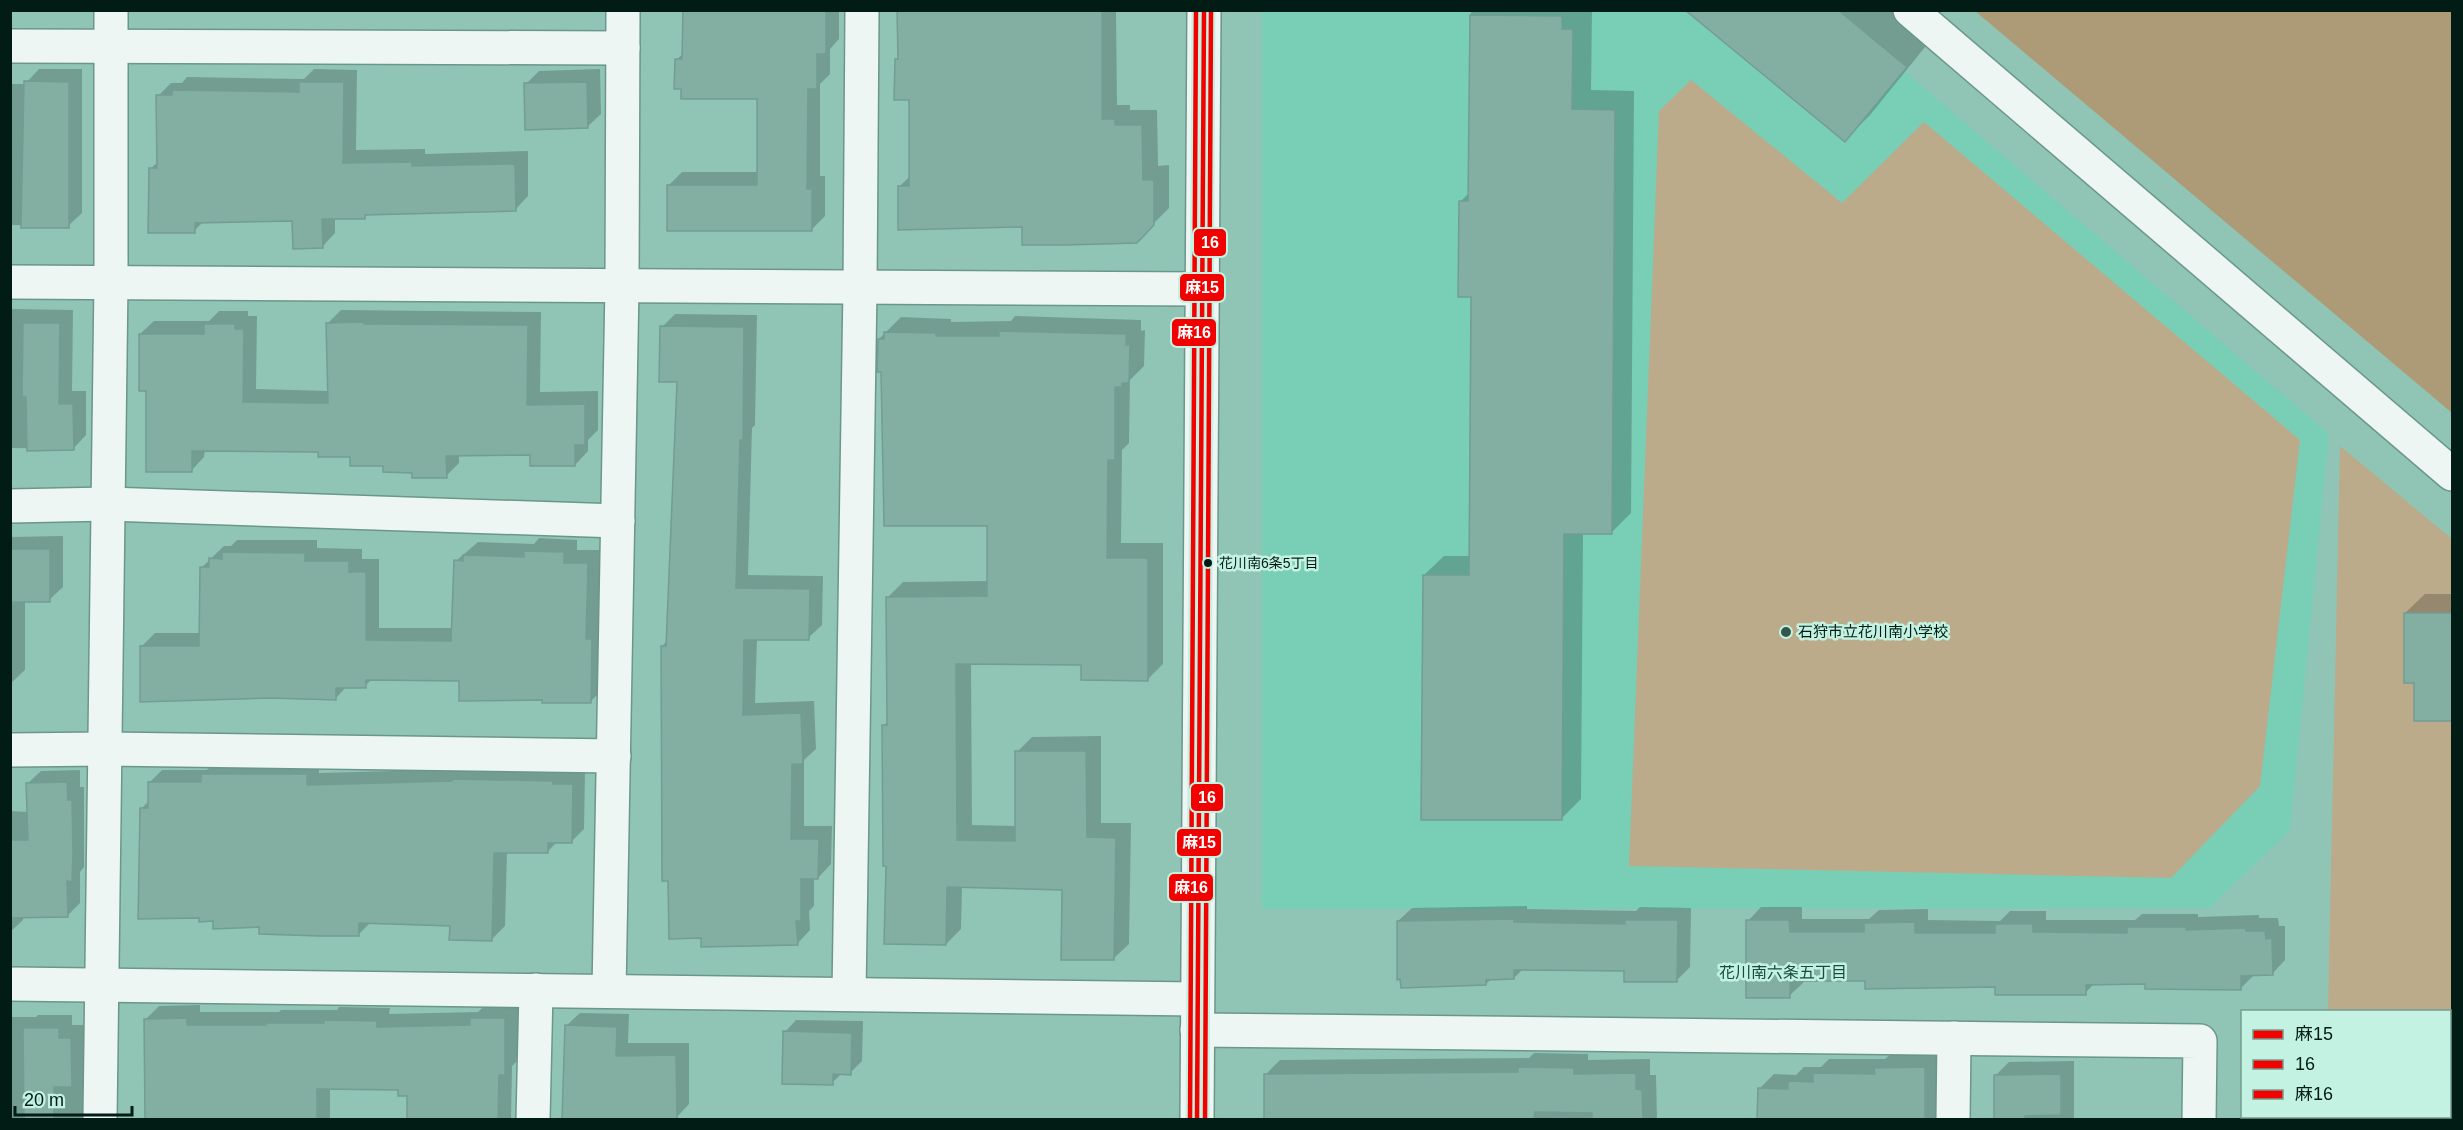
<svg xmlns="http://www.w3.org/2000/svg" width="2463" height="1130" viewBox="0 0 2463 1130" font-family="Arial,'Noto Sans JP',sans-serif">
  <style>
    .built { fill: #79ceb6 }
    .green { fill: #bbab8b }
    .forest { fill: #ad9b78 }
    .shadow { fill: #0003 }
    .building { fill: #83aea2; stroke: #729d92; stroke-width: 1.5 }
    .lines { fill: none; stroke-linecap: round; stroke-linejoin: round }
    .minor-casing { stroke: #6b968b; stroke-width: 36 }
    .minor { stroke: #eef6f4; stroke-width: 33 }
    .bus-1-casing { stroke: #c4f2e2; stroke-width: 9 }
    .bus-2-casing { stroke: #c4f2e2; stroke-width: 9 }
    .bus-3-casing { stroke: #c4f2e2; stroke-width: 9 }
    .bus-1 { stroke: #f20101; stroke-width: 4.5 }
    .bus-2 { stroke: #f20101; stroke-width: 4.5 }
    .bus-3 { stroke: #f20101; stroke-width: 4.5 }
    .bus-dot { fill: #001c15; stroke: #c4f2e2; stroke-width: 2 }
    .poi-dot { fill: #32574d; stroke: #c4f2e2; stroke-width: 2 }
    .labels { text-anchor: middle; stroke-width: 5; stroke-linejoin: round; paint-order: stroke }
    .bus-label { font-size: 14px; fill: #001c15; stroke: #c4f2e2; text-anchor: start }
    .poi-label { font-size: 15px; fill: #001c15; stroke: #c4f2e2; text-anchor: start }
    .neighbourhood-label { font-size: 16px; fill: #174c3e; stroke: #c4f2e2 }
    .line-badge { stroke: #c4f2e2; stroke-width: 2 }
    .badge-label { font-size: 16px; text-anchor: middle; font-weight: bold; fill: #fff }
  </style>
  <rect width="100%" height="100%" fill="#90c5b6"/>
  <polygon class="built" points="1262,11 1834,11 2329,434 2290,830 2209,908 1262,909"/>
  <g class="green">
    <polygon points="1691,80 1842,203 1924,122 2300,440 2260,786 2171,878 1629,866 1659,111"/>
    <polygon points="2340,446 2452,539 2452,1119 2326,1120 2326,1116 2450,1116 2450,1012 2328,1011"/>
  </g>
  <polygon class="forest" points="1975,11 2452,11 2452,413"/>
  <g class="shadow">
    <polygon points="685,10 839,10 839,39 830,49 830,74 820,84 820,176 825,176 825,216 812,229 668,186 682,172 759,172 759,97 676,60 684,53"/>
    <polygon points="899,10 1116,10 1117,105 1130,105 1130,110 1157,110 1158,166 1169,165 1169,208 1136,241 1024,226 899,187 911,175 910,99 897,59 899,57"/>
    <polygon points="1471,10 1592,10 1591,90 1634,91 1631,513 1611,533 1583,533 1581,799 1561,819 1424,575 1444,556 1471,556 1473,296 1460,202 1470,192"/>
    <polygon points="1687,10 1893,10 1930,41 1870,115 1845,140"/>
    <polygon points="39,69 82,69 82,213 68,226 10,225 10,84 25,84"/>
    <polygon points="314,69 357,70 356,150 425,149 425,154 528,151 528,196 515,210 369,213 365,217 335,218 335,233 322,247 293,220 204,221 194,231 150,169 158,162 158,96 171,83 182,83 187,77 304,79"/>
    <polygon points="600,69 601,114 587,127 526,84 539,71"/>
    <polygon points="12,309 73,310 72,391 86,391 86,435 73,449 10,448"/>
    <polygon points="341,310 541,312 540,392 598,391 598,430 588,440 588,451 575,465 531,454 459,454 459,463 446,476 320,450 205,449 204,457 191,471 147,389 140,334 154,321 209,321 219,311 248,311 248,316 257,316 256,389 329,391 328,323"/>
    <polygon points="675,314 757,315 755,425 752,428 748,575 823,576 822,625 808,638 757,638 755,703 814,701 816,749 804,760 804,826 832,826 831,864 818,878 814,878 814,906 809,911 810,930 797,944 662,646 668,640 679,381 662,327"/>
    <polygon points="1015,316 1141,320 1141,331 1145,330 1144,366 1130,380 1129,443 1122,450 1121,543 1163,543 1163,664 1148,679 1083,664 971,663 972,825 1017,826 1017,752 1032,737 1101,736 1101,823 1131,823 1129,944 1113,959 1064,889 962,886 961,929 946,944 888,865 884,726 888,721 888,597 903,582 988,581 989,524 883,370 879,339 901,317 951,319 951,322 1011,321"/>
    <polygon points="63,536 63,587 49,600 25,601 25,670 10,684 10,537"/>
    <polygon points="539,538 577,540 577,550 601,550 598,626 605,626 604,688 591,701 543,699 461,680 373,678 365,686 347,686 336,698 141,647 155,633 200,633 201,568 224,546 231,546 237,540 317,540 317,548 362,549 362,559 379,559 379,628 453,628 456,561 478,542 534,544"/>
    <polygon points="2425,594 2452,594 2452,720 2416,720 2416,682 2405,613"/>
    <polygon points="216,761 319,762 319,773 464,769 585,772 584,829 571,842 557,842 547,852 507,852 505,926 492,939 451,924 371,922 358,935 214,919 141,809 149,801 149,783 162,770 207,770"/>
    <polygon points="80,770 80,787 84,787 84,867 80,872 80,903 67,916 23,917 23,920 10,932 10,811 29,812 28,783 41,771"/>
    <polygon points="1527,906 1527,909 1636,911 1640,907 1691,908 1690,967 1677,980 1626,970 1523,969 1514,978 1491,979 1486,984 1398,921 1412,908"/>
    <polygon points="1761,907 1802,907 1802,919 1869,919 1879,910 1928,909 1928,920 2000,921 2010,911 2046,911 2046,920 2135,920 2142,914 2198,914 2198,917 2259,915 2259,918 2278,918 2279,926 2285,926 2285,960 2272,974 2255,974 2241,988 2146,982 2095,983 2085,993 1997,986 1866,980 1803,980 1803,983 1789,996 1748,921"/>
    <polygon points="200,1005 200,1012 279,1012 281,1010 337,1010 339,1007 390,1008 389,1014 478,1012 485,1005 518,1005 518,1060 512,1066 511,1120 409,1120 408,1095 399,1089 330,1088 330,1120 144,1120 147,1114 146,1019 159,1006"/>
    <polygon points="580,1013 629,1014 628,1043 689,1043 689,1104 676,1118 564,1120 566,1026"/>
    <polygon points="38,1015 72,1015 72,1025 84,1025 83,1120 10,1120 10,1017 36,1017"/>
    <polygon points="796,1020 863,1021 862,1061 850,1073 842,1073 832,1083 785,1032"/>
    <polygon points="1534,1053 1588,1054 1588,1060 1650,1059 1650,1075 1656,1075 1657,1120 1265,1120 1265,1075 1280,1060 1529,1058"/>
    <polygon points="1939,1053 1946,1120 1759,1120 1759,1089 1774,1074 1796,1075 1804,1067 1821,1067 1829,1059 1885,1059 1891,1054"/>
    <polygon points="2074,1061 2074,1120 1995,1120 1995,1076 2009,1062"/>
    <rect x="2256" y="1116" width="62" height="4"/>
  </g>
  <g class="building">
    <polygon points="683,10 826,10 826,54 817,54 817,89 808,89 807,189 812,189 812,231 667,231 667,185 757,185 757,99 681,99 681,89 674,89 675,59 682,59"/>
    <polygon points="897,10 1102,10 1102,119 1115,119 1115,125 1142,125 1143,180 1154,180 1154,225 1137,243 1066,245 1022,245 1022,227 898,230 898,186 909,186 909,100 894,100 895,59 898,59"/>
    <polygon points="1685,10 1838,10 1907,67 1845,142"/>
    <polygon points="1470,15 1562,16 1562,29 1573,29 1572,109 1615,110 1612,534 1564,534 1562,820 1421,820 1423,575 1469,575 1471,297 1458,297 1459,201 1468,201"/>
    <polygon points="24,81 69,82 69,228 21,228"/>
    <polygon points="299,82 344,82 343,163 412,162 412,166 515,164 516,211 365,215 365,219 322,219 323,248 293,249 292,221 195,223 195,233 148,233 149,168 157,168 156,95 172,95 172,90 299,92"/>
    <polygon points="587,82 588,128 525,130 524,83"/>
    <polygon points="364,322 364,324 528,325 527,405 585,404 585,445 575,445 575,466 530,466 530,455 446,456 447,478 412,478 412,473 383,472 383,466 350,466 350,457 318,457 318,452 192,451 192,472 146,472 146,391 139,391 139,334 204,334 204,324 235,324 235,329 244,329 243,402 319,403 328,403 326,323"/>
    <polygon points="23,323 60,323 59,404 73,404 74,450 27,451 26,397 22,397"/>
    <polygon points="660,326 744,327 743,440 740,440 736,588 810,589 809,640 744,640 743,715 801,713 803,764 792,764 791,839 819,839 818,879 801,879 801,921 796,921 798,945 701,947 701,938 669,939 668,881 662,881 661,646 666,646 677,382 659,382"/>
    <polygon points="999,331 1126,334 1126,345 1130,345 1129,383 1122,383 1122,387 1115,387 1115,460 1108,460 1107,558 1148,558 1148,681 1081,680 1081,665 956,664 957,840 1015,841 1015,751 1086,751 1087,837 1116,838 1114,960 1061,960 1062,890 947,887 946,945 884,944 886,866 883,866 882,725 887,725 886,597 987,596 987,526 884,526 881,372 877,372 878,339 884,339 884,332 936,333 936,336 999,336"/>
    <rect x="10" y="549" width="40" height="53"/>
    <polygon points="524,551 564,552 564,563 588,563 586,639 592,639 591,703 542,703 542,700 459,701 459,681 366,680 366,688 336,688 336,700 269,698 140,702 140,646 199,646 200,567 209,567 209,558 222,559 222,552 305,553 305,561 349,561 349,572 366,572 366,640 451,641 454,560 463,561 463,555 524,557"/>
    <polygon points="2404,613 2452,613 2452,721 2414,721 2414,683 2404,683"/>
    <polygon points="201,774 307,774 307,785 452,781 452,779 553,781 553,784 573,784 572,843 548,843 548,853 494,853 492,941 449,940 450,926 359,923 359,936 319,936 259,934 259,927 213,929 213,921 199,922 199,918 138,919 140,808 148,808 148,782 201,782"/>
    <polygon points="67,782 68,800 72,800 73,853 72,882 67,881 68,917 10,918 10,840 28,840 26,783"/>
    <polygon points="1514,919 1514,922 1625,924 1625,920 1678,920 1677,982 1624,982 1624,971 1514,970 1514,979 1486,980 1486,985 1401,988 1400,979 1397,980 1397,921"/>
    <polygon points="1746,920 1789,920 1790,932 1864,932 1864,923 1915,922 1915,933 1995,933 1995,924 2033,924 2033,932 2127,933 2127,927 2186,927 2186,930 2246,928 2246,931 2265,931 2266,939 2272,938 2273,975 2241,976 2241,990 2145,989 2145,984 2086,985 2086,995 1995,995 1995,987 1865,989 1865,981 1790,981 1790,998 1746,998"/>
    <polygon points="187,1018 187,1025 266,1025 266,1023 324,1023 324,1020 377,1021 377,1027 470,1025 470,1018 505,1018 505,1075 499,1075 498,1119 407,1119 407,1096 398,1096 398,1090 317,1089 317,1119 145,1119 144,1019"/>
    <polygon points="565,1025 617,1027 616,1056 676,1055 677,1119 562,1119"/>
    <polygon points="23,1028 59,1028 59,1038 71,1038 72,1087 54,1087 54,1119 24,1119"/>
    <polygon points="783,1031 852,1033 851,1075 833,1074 833,1085 782,1084"/>
    <polygon points="1518,1067 1574,1068 1574,1074 1636,1073 1636,1089 1642,1090 1643,1119 1592,1119 1592,1113 1535,1112 1534,1119 1264,1119 1264,1074 1518,1072"/>
    <polygon points="1925,1067 1925,1119 1757,1119 1758,1088 1788,1089 1788,1081 1813,1082 1813,1073 1875,1074 1874,1068"/>
    <polygon points="2061,1074 2061,1115 2025,1116 2025,1119 1994,1119 1994,1075"/>
  </g>
  <g class="lines">
    <g class="minor-casing">
      <g id="minor">
        <polyline points="1910,10 2452,474"/>
        <polyline points="10,46 623,48"/>
        <polyline points="10,282 1202,289"/>
        <polyline points="10,506 108,504 618,521"/>
        <polyline points="10,750 105,749 614,756"/>
        <polyline points="10,984 1197,999"/>
        <polyline points="609,991 622,286 623,10"/>
        <polyline points="849,994 860,287 862,10"/>
        <polyline points="1197,1030 2200,1041 2199,1120"/>
        <polyline points="100,1120 111,282 111,10"/>
        <polyline points="533,1120 536,990"/>
        <polyline points="1197,1120 1204,10"/>
        <polyline points="1953,1120 1954,1038"/>
      </g>
    </g>
    <use href="#minor" class="minor"/>
    <g class="bus-1-casing">
      <polyline id="bus-1" points="1197,1120 1204,10"/>
    </g>
    <g class="bus-2-casing">
      <polyline id="bus-2" points="1205,1120 1211,10"/>
    </g>
    <g class="bus-3-casing">
      <polyline id="bus-3" points="1190,1120 1196,10"/>
    </g>
    <use href="#bus-1" class="bus-1"/>
    <use href="#bus-2" class="bus-2"/>
    <use href="#bus-3" class="bus-3"/>
  </g>
  <circle class="bus-dot" cx="1208" cy="563" r="5"/>
  <circle class="poi-dot" cx="1786" cy="632" r="6"/>
  <g class="labels">
    <g class="bus-label">
      <text x="1219" y="568">花川南6条5丁目</text>
    </g>
    <g class="poi-label">
      <text x="1798" y="637">石狩市立花川南小学校</text>
    </g>
    <g class="neighbourhood-label">
      <text x="1783" y="978">花川南六条五丁目</text>
    </g>
  </g>
  <g class="line-badge">
    <rect x="1193" y="228" width="34" height="29" rx="6" fill="#f20101"/>
    <rect x="1179" y="273" width="46" height="29" rx="6" fill="#f20101"/>
    <rect x="1171" y="318" width="46" height="29" rx="6" fill="#f20101"/>
    <rect x="1190" y="783" width="34" height="29" rx="6" fill="#f20101"/>
    <rect x="1176" y="828" width="46" height="29" rx="6" fill="#f20101"/>
    <rect x="1168" y="873" width="46" height="29" rx="6" fill="#f20101"/>
  </g>
  <g class="badge-label">
    <text x="1210" y="248">16</text>
    <text x="1202" y="293">麻15</text>
    <text x="1194" y="338">麻16</text>
    <text x="1207" y="803">16</text>
    <text x="1199" y="848">麻15</text>
    <text x="1191" y="893">麻16</text>
  </g>
  <rect width="2463" height="1130" fill="none" stroke="#001c15" stroke-width="24"/>
  <rect x="2241" y="1010" width="210" height="108" fill="#c4f2e2" stroke="#769c90" stroke-width="1.5"/>
  <rect x="2253" y="1030" width="30" height="9" fill="#f20101" stroke="#769c90" stroke-width="1.5"/>
  <text x="2295" y="1040" font-size="18" fill="#001c15">麻15</text>
  <rect x="2253" y="1060" width="30" height="9" fill="#f20101" stroke="#769c90" stroke-width="1.5"/>
  <text x="2295" y="1070" font-size="18" fill="#001c15">16</text>
  <rect x="2253" y="1090" width="30" height="9" fill="#f20101" stroke="#769c90" stroke-width="1.5"/>
  <text x="2295" y="1100" font-size="18" fill="#001c15">麻16</text>
  <path d="M15 1106v9h117v-9" fill="none" stroke="#001c15" stroke-width="3"/>
  <text x="24" y="1106" font-size="18" fill="#001c15" stroke="#c4f2e2" stroke-width="4.5" paint-order="stroke">20 m</text>
</svg>
